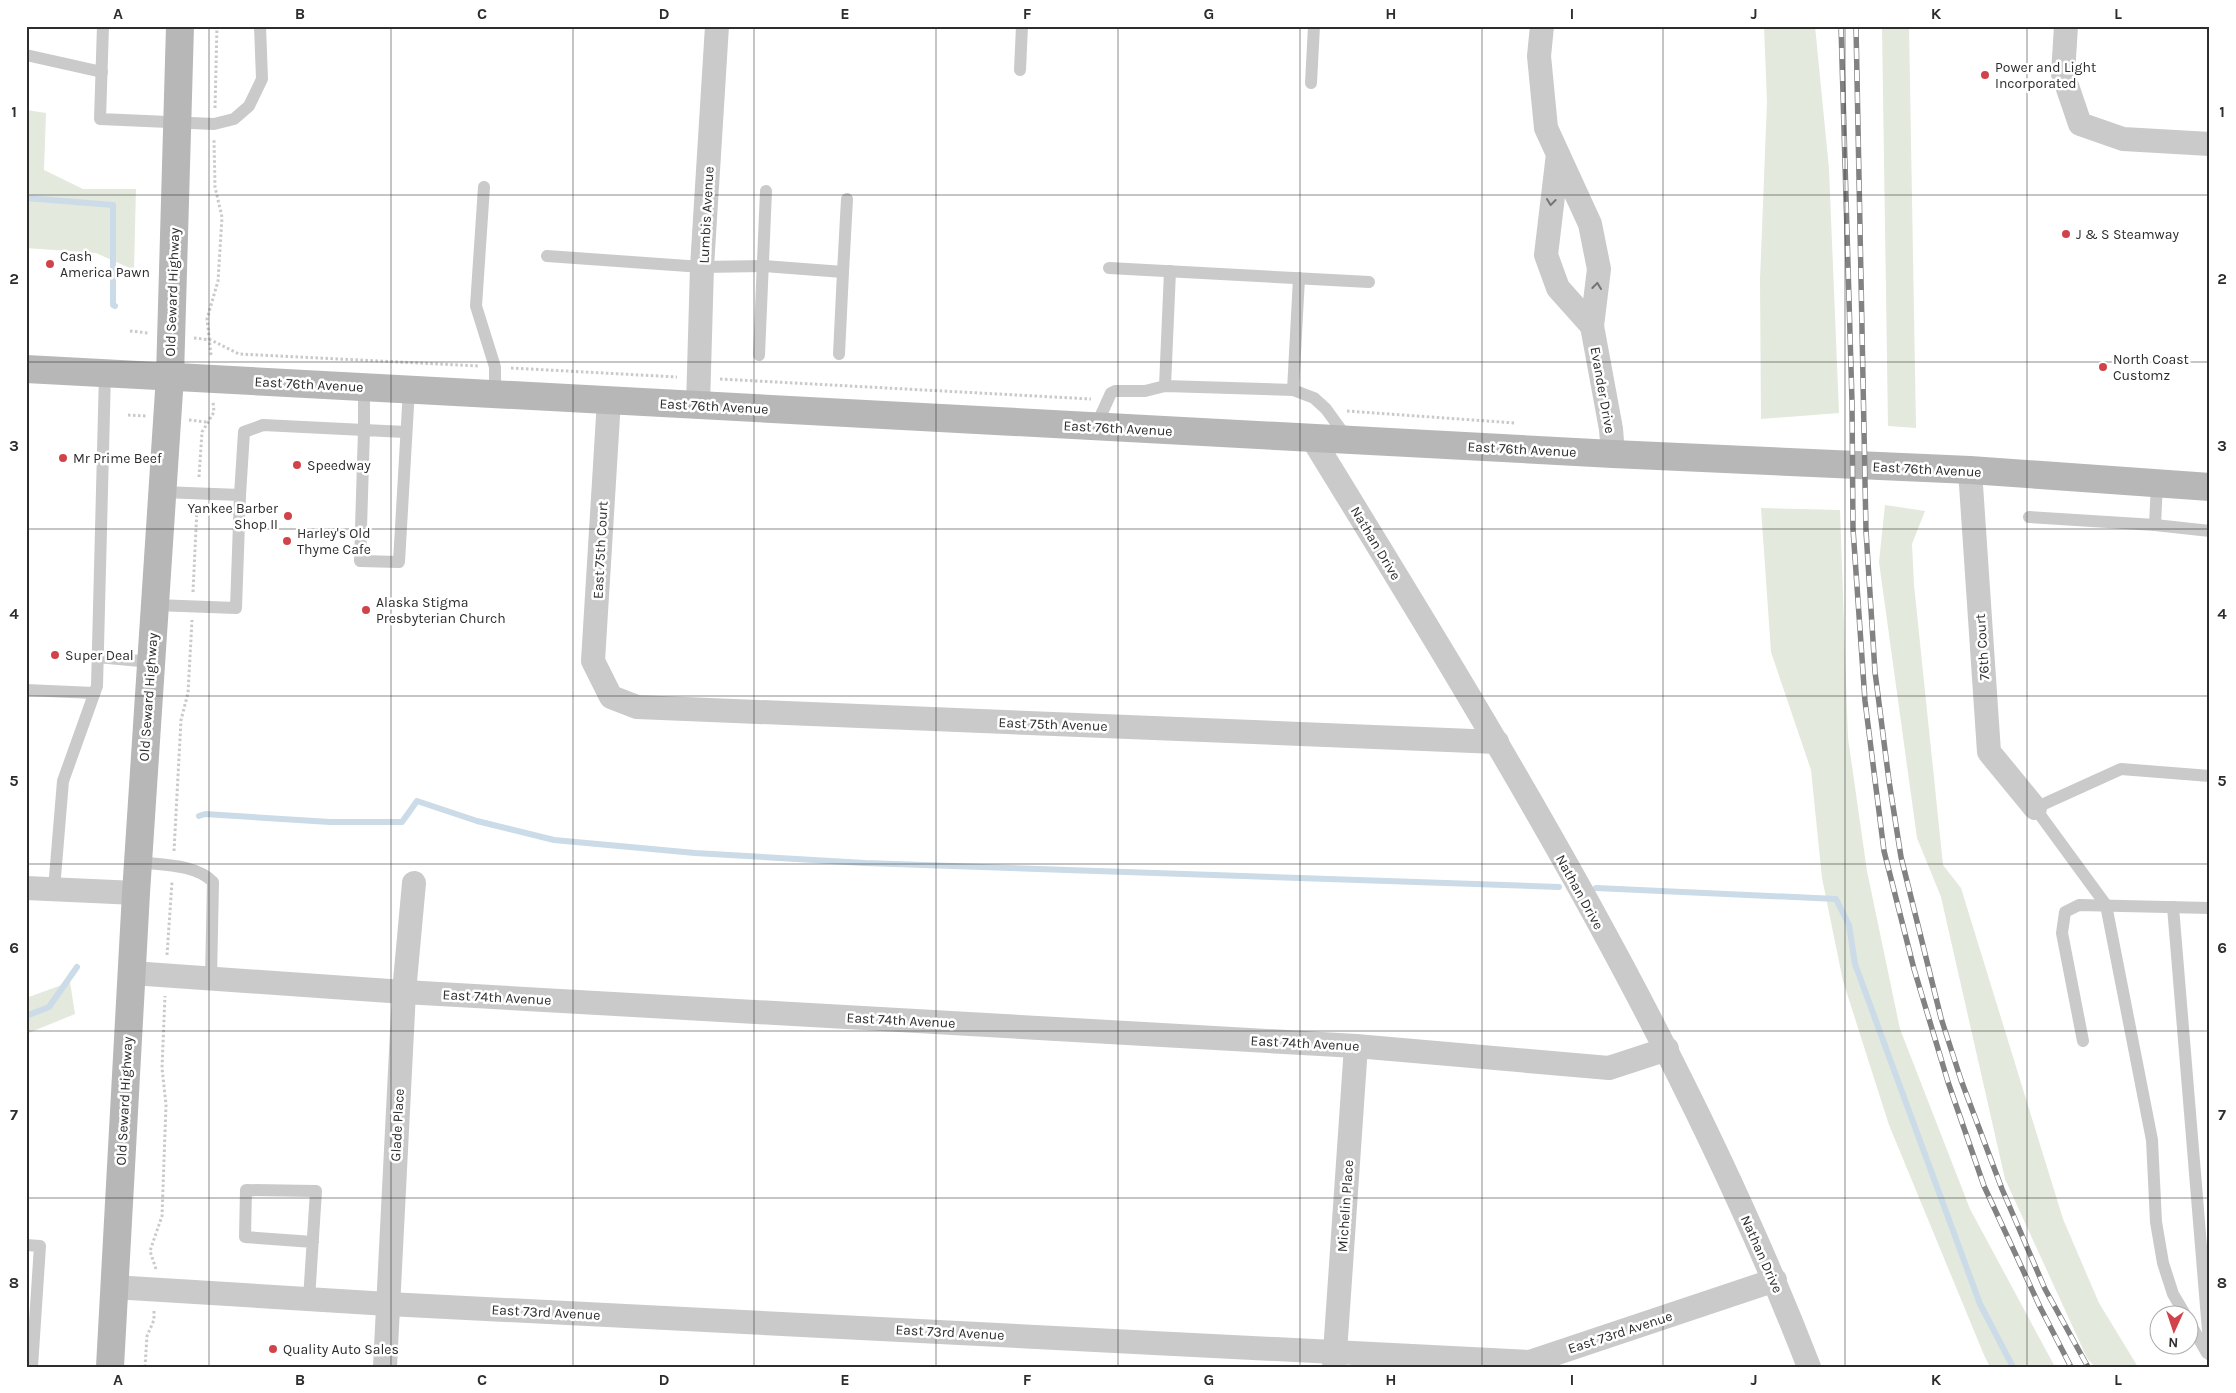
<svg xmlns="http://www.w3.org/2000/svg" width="2236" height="1393" viewBox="0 0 2236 1393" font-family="Karla,sans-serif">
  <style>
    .green { fill: #e3e9dc }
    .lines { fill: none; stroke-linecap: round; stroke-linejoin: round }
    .stream { stroke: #cbdbe7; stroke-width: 6 }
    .path { stroke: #cacaca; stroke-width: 3; stroke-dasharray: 2.5 2.5; stroke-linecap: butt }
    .lane { stroke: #cacaca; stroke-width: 12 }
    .street { stroke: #cacaca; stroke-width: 24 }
    .secondary { stroke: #b7b7b7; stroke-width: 28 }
    .rail-casing { stroke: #828282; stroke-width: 5.5 }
    .rail { stroke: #fff; stroke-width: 4; stroke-dasharray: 11; stroke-linecap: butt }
    .oneway { stroke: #747474 }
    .grid { fill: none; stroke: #2d2d2d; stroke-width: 1; stroke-opacity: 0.55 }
    .poi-dot { fill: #d0434b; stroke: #fff; stroke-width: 2 }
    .labels { text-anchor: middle; stroke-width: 5; stroke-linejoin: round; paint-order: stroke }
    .poi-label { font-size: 14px; fill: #2d2d2d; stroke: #fff; text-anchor: start }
    .street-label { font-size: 14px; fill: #2d2d2d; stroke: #fff }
    .neatline { fill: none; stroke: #2d2d2d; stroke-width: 2 }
    .grid-label { font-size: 16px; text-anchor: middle; font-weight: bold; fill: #2d2d2d }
  </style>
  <rect width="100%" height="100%" fill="#fff"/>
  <g class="green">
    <polygon points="1764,26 1815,26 1829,169 1839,413 1761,419 1760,280 1767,102"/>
    <polygon points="1882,26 1909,26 1916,428 1888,426"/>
    <polygon points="26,110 46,113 44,170 83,189 136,189 134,270 96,253 26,248"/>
    <polygon points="1885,505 1925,511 1912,544 1914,585 1943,865 1961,888 2063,1219 2099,1303 2138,1367 2095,1367 2087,1358 2005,1179 1941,897 1917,838 1879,562"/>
    <polygon points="1761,508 1840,510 1848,738 1867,871 1900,1029 1970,1209 2055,1367 1990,1367 1984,1355 1889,1125 1843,981 1822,878 1811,770 1771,652"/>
    <polygon points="70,982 75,1014 26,1034 26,998"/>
  </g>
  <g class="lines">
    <g class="stream">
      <polyline points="26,198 113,205 113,305 115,306"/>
      <polyline points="199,816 205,814 330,822 402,822 417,801 477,821 554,840 695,853 865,863 1559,887"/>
      <polyline points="1596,888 1836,899 1849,925 1855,964 1980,1304 2013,1367"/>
      <polyline points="26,1016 49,1007 77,967"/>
    </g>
    <g class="path">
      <polyline points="215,108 217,26"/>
      <polyline points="130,331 148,333"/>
      <polyline points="194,338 211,340 239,354 480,366"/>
      <polyline points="211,355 207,319 218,281 222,217 215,187 214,139"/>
      <polyline points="511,368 677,377"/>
      <polyline points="720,379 1091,399"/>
      <polyline points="1347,411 1515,423"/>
      <polyline points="128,415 146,416"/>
      <polyline points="189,420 206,422"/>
      <polyline points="199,477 202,432 214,412 213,402"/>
      <polyline points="193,592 197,508"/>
      <polyline points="174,851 181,720 188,693 192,620"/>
      <polyline points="167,955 172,882"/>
      <polyline points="156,1269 150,1251 162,1216 166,1105 162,1068 165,996"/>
      <polyline points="145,1367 147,1336 154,1320 154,1310"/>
    </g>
    <g class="lane">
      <polyline points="103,26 100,119 214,124 234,119 249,106 262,79 260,26"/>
      <polyline points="26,55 102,72"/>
      <polyline points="1020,70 1022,26"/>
      <polyline points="1311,83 1314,26"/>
      <polyline points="484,187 476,306 495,367 495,394"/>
      <polyline points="547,256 702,267 764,266 843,272 847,199"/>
      <polyline points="1109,268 1369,282"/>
      <polyline points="839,354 843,272"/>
      <polyline points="759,355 766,191"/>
      <polyline points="1165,386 1170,271"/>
      <polyline points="1293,390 1299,278"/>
      <polyline points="1096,426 1111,393 1115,391 1145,391 1165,386 1293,390 1314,398 1326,409 1347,438"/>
      <polyline points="406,432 364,430 360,561 399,562 409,389"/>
      <polyline points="240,495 244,432 263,425 364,430 364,387"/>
      <polyline points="2029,517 2155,525 2210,531"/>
      <polyline points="2155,525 2157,483"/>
      <polyline points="155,605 236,608 240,495 162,492"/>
      <polyline points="97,657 151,662"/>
      <polyline points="26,690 94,693"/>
      <path d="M138,862C162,865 196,864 213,882L211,978"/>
      <polyline points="54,889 63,781 97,686 105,373"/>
      <polyline points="2173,907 2210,1355"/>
      <polyline points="2083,1041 2062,933 2065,912 2079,905 2210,908"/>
      <polyline points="26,1245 40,1246 32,1367"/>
      <polyline points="309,1299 316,1191 246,1190 245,1237 313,1242"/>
      <polyline points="2186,1316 2173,1294 2163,1263 2156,1222 2152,1140 2106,905 2035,808 2121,769 2210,776"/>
      <polyline points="2188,1320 2207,1353"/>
    </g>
    <g class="street">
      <polyline points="1542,26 1539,56 1546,128 1590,224 1599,269 1592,326 1558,288 1546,255 1558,154"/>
      <polyline points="2066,26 2063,74 2080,124 2123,139 2210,144"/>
      <polyline points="1592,326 1611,429 1613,454"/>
      <polyline points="609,400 593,661 611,697 637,707 1497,742"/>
      <polyline points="698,405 702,267 717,26"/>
      <path d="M1312,438C1495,736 1682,1039 1809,1367"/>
      <polyline points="1970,470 1989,752 2035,808"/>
      <polyline points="26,888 136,893"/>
      <polyline points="132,973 404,992 1356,1046 1609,1068 1667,1049"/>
      <polyline points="113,1287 388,1304 1530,1362 1775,1280"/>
      <polyline points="385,1367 404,992 414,883"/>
      <polyline points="1334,1367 1356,1046"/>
    </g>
    <g class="secondary">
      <polyline points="26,369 1613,454 1970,470 2210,487"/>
      <polyline points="110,1367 136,893 170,376 180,26"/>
    </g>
    <g class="rail-casing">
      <g id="rail">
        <polyline points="1841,26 1852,402 1853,529 1865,701 1884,851 1914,969 1948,1082 1984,1186 2040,1307 2071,1367"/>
        <polyline points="1856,26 1866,531 1875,672 1889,781 1901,857 1941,1018 1961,1080 2002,1189 2045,1289 2088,1367"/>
      </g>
    </g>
    <use href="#rail" class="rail"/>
  </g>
  <defs><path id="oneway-chevron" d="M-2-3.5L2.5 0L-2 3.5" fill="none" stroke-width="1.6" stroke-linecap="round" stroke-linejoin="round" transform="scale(1.25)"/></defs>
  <g class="oneway">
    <use href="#oneway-chevron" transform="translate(1551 202) rotate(97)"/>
    <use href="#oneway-chevron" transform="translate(1597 286) rotate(-83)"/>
  </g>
  <path class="grid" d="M209,26V1367M391,26V1367M573,26V1367M754,26V1367M936,26V1367M1118,26V1367M1300,26V1367M1482,26V1367M1663,26V1367M1845,26V1367M2027,26V1367M26,195H2210M26,362H2210M26,529H2210M26,696H2210M26,864H2210M26,1031H2210M26,1198H2210"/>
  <g class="poi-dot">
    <circle cx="1985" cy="75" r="5"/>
    <circle cx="2066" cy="234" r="5"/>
    <circle cx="50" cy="264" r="5"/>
    <circle cx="2103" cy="367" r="5"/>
    <circle cx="63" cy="458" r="5"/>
    <circle cx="297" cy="465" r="5"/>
    <circle cx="288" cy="516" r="5"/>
    <circle cx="287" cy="541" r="5"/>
    <circle cx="366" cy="610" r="5"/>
    <circle cx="55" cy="655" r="5"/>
    <circle cx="273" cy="1349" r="5"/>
  </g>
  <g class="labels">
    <g class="poi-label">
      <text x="1995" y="72">Power and Light<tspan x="1995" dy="16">Incorporated</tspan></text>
      <text x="2076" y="239">J &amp; S Steamway</text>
      <text x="60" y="261">Cash<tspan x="60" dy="16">America Pawn</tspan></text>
      <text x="2113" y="364">North Coast<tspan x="2113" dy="16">Customz</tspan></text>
      <text x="73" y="463">Mr Prime Beef</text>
      <text x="307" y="470">Speedway</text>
      <text x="278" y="513" text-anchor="end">Yankee Barber<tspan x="278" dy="16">Shop II</tspan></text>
      <text x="297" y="538">Harley's Old<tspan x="297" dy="16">Thyme Cafe</tspan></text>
      <text x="376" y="607">Alaska Stigma<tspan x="376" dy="16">Presbyterian Church</tspan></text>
      <text x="65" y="660">Super Deal</text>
      <text x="283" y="1354">Quality Auto Sales</text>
    </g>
    <g class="street-label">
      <text transform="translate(706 215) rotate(-87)" y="5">Lumbis Avenue</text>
      <text transform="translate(172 292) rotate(-88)" y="5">Old Seward Highway</text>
      <text transform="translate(309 384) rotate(3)" y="5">East 76th Avenue</text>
      <text transform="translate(1603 390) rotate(80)" y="5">Evander Drive</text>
      <text transform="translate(714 406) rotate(3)" y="5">East 76th Avenue</text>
      <text transform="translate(1118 428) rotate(3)" y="5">East 76th Avenue</text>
      <text transform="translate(1522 449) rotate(3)" y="5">East 76th Avenue</text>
      <text transform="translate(1927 469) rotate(3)" y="5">East 76th Avenue</text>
      <text transform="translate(1376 543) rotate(59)" y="5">Nathan Drive</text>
      <text transform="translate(600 550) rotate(-87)" y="5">East 75th Court</text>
      <text transform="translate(1982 647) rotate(-94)" y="5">76th Court</text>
      <text transform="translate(148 697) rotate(-86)" y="5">Old Seward Highway</text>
      <text transform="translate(1053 724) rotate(2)" y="5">East 75th Avenue</text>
      <text transform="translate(1580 892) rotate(61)" y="5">Nathan Drive</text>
      <text transform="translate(497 997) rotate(3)" y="5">East 74th Avenue</text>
      <text transform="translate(901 1020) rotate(3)" y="5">East 74th Avenue</text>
      <text transform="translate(1305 1043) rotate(3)" y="5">East 74th Avenue</text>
      <text transform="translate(124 1101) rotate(-87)" y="5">Old Seward Highway</text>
      <text transform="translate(397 1125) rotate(-87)" y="5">Glade Place</text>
      <text transform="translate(1345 1206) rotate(-86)" y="5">Michelin Place</text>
      <text transform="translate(1762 1254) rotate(66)" y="5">Nathan Drive</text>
      <text transform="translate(546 1312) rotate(3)" y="5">East 73rd Avenue</text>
      <text transform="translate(950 1332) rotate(3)" y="5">East 73rd Avenue</text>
      <text transform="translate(1620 1332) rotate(-18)" y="5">East 73rd Avenue</text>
    </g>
  </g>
  <rect width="2236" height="1393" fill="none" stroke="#ffffff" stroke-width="55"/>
  <g transform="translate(2174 1330) rotate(183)"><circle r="24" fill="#ffffff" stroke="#ababab"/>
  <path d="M0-4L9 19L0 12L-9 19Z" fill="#d0434b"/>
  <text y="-8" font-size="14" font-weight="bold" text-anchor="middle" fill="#2d2d2d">N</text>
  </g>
  <rect x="28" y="28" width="2180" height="1338" class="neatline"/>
  <g class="grid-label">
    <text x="118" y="19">A</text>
    <text x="300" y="19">B</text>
    <text x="482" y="19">C</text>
    <text x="664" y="19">D</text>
    <text x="845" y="19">E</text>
    <text x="1027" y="19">F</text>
    <text x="1209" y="19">G</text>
    <text x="1391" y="19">H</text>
    <text x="1572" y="19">I</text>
    <text x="1754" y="19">J</text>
    <text x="1936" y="19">K</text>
    <text x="2118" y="19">L</text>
    <text x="14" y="117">1</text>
    <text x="2222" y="117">1</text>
    <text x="14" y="284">2</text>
    <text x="2222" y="284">2</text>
    <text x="14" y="451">3</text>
    <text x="2222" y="451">3</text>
    <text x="14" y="619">4</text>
    <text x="2222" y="619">4</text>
    <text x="14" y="786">5</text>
    <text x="2222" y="786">5</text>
    <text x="14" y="953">6</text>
    <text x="2222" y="953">6</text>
    <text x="14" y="1120">7</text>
    <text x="2222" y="1120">7</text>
    <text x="14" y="1288">8</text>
    <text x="2222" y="1288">8</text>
    <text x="118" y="1385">A</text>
    <text x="300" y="1385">B</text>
    <text x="482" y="1385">C</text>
    <text x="664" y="1385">D</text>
    <text x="845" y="1385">E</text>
    <text x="1027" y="1385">F</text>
    <text x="1209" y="1385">G</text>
    <text x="1391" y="1385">H</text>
    <text x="1572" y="1385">I</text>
    <text x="1754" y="1385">J</text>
    <text x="1936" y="1385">K</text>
    <text x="2118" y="1385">L</text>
  </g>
</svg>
